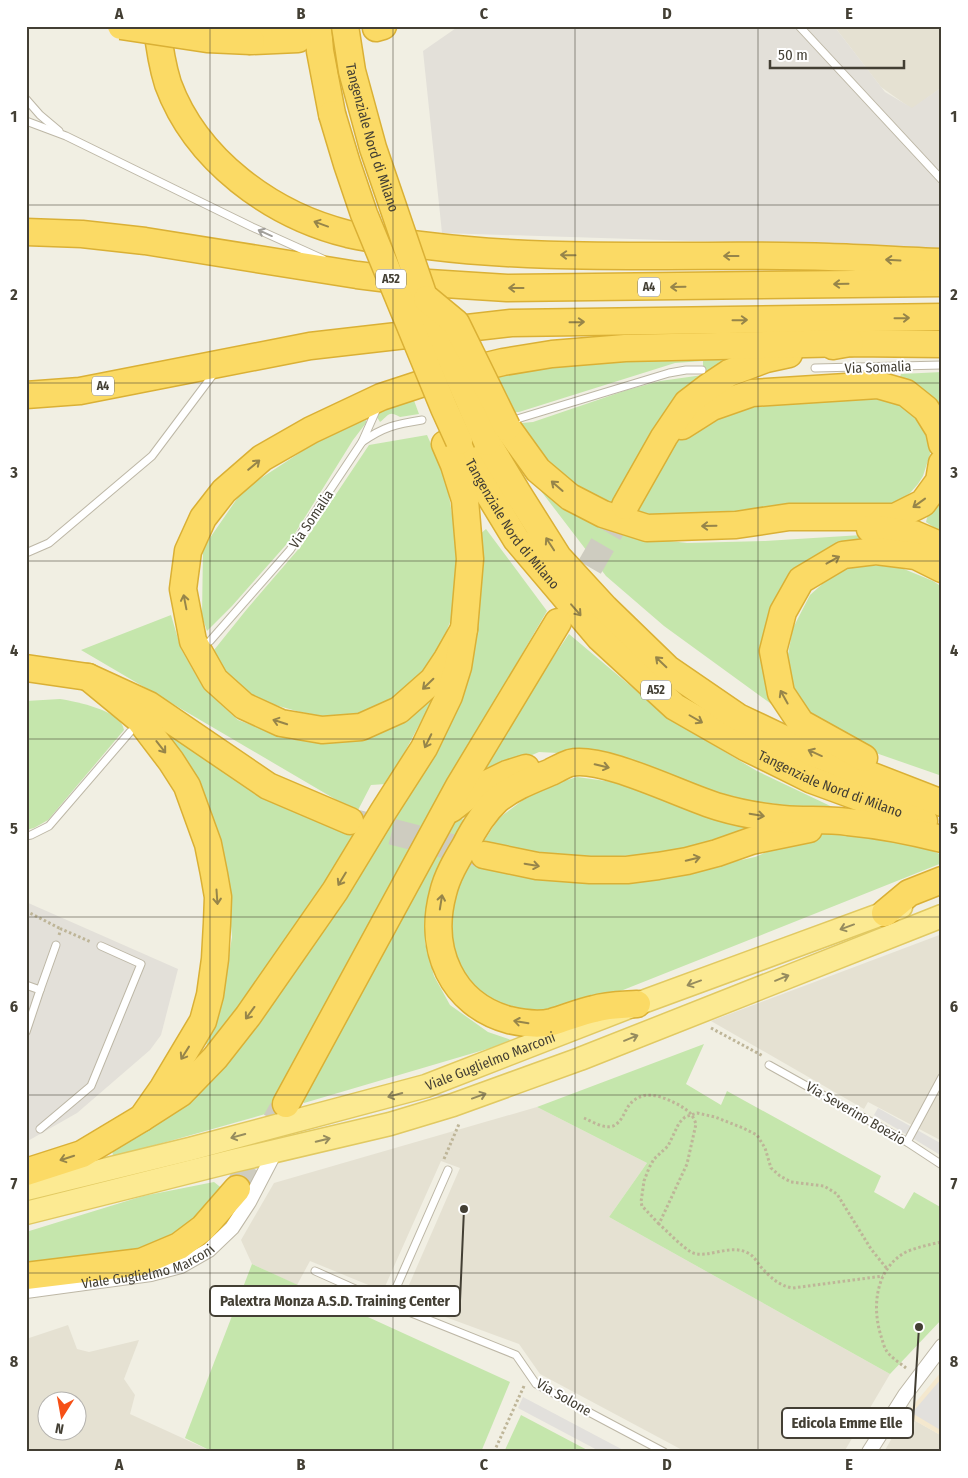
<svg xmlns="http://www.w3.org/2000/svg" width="968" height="1478" viewBox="0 0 968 1478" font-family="'Fira Sans Condensed',sans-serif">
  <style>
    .residential { fill: #e5e1d2; fill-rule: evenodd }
    .commercial { fill: #f4e8ce }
    .industrial { fill: #e3e0d9 }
    .green { fill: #c5e6ac }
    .parking { fill: #e2e0dc }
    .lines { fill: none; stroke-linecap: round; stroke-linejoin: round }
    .motorway-tunnel { stroke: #ceccc0; stroke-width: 26; stroke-dasharray: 26 13; stroke-linecap: butt }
    .service-casing { stroke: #bdb7a6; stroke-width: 9 }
    .minor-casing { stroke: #bdb7a6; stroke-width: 16 }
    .primary-casing { stroke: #e1c962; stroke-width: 25 }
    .motorway-casing { stroke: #dab035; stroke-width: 29 }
    .path { stroke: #beb598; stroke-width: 3; stroke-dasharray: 2.5 2.5; stroke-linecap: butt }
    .service { stroke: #fff; stroke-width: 7 }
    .minor { stroke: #fff; stroke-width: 14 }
    .primary { stroke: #fcea92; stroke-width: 22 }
    .motorway { stroke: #fbda65; stroke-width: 26 }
    .motorway-bridge-casing { stroke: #dab035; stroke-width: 29; stroke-linecap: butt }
    .motorway-bridge { stroke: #fbda65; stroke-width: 26 }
    .oneway { stroke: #96854a }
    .oneway2 { stroke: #a19f9a }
    .oneway3 { stroke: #968c5e }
    .grid { fill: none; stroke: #433f34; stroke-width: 1; stroke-opacity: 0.55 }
    .labels { text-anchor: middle; stroke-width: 4; stroke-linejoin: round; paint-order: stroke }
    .shield { fill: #fff; stroke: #7b7971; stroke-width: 1 }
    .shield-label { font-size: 12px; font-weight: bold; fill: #433f34 }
    .street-label { font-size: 14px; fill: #433f34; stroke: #fff }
    .leader { fill: none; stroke: #433f34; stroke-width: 2 }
    .callout-dot { fill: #433f34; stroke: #fff; stroke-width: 2 }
    .callout { fill: #fff; stroke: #433f34; stroke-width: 2 }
    .callout-label { font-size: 15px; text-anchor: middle; font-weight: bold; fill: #433f34 }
    .neatline { fill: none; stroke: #433f34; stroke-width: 2 }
    .grid-label { font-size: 16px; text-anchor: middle; font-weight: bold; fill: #433f34 }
  </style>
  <rect width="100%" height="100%" fill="#f1efe3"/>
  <g class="residential">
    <polygon points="834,26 942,26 942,87 912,109 881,87"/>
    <polygon points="942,934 942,1141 868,1102 864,1109 711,1021"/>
    <polygon points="537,1107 647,1163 609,1217 890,1374 844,1452 686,1452 540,1374 519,1344 402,1301 460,1168 441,1161 383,1291 310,1261 297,1285 252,1264 241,1240 274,1183"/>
    <path d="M68,1325L77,1349L89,1352L139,1340L124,1379L135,1395L130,1414L213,1452H26V1339ZM48,1400H78V1430H48Z"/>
    <polygon points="905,1415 942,1436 942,1452 884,1452"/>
  </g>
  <polygon class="commercial" points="942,1371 942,1436 905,1415"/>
  <g class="industrial">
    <polygon points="459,26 834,26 885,92 912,108 942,87 942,249 442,233 423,51"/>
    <polygon points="26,902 178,969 161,1035 150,1050 77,1113 26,1142"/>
  </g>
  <g class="green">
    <polygon points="745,349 609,511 576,493 510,424 533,422 627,390 660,381 703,375 703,361 675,363 519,412 506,413 490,374 538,368"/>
    <polygon points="942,372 942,413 899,380 901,374"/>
    <path d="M412,395L419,414L400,417C388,410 389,415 380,422L377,417L378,412Z"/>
    <polygon points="881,398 895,403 910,411 928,432 932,448 923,476 918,484 910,493 886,509 627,516 656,465 677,442 692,430 749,403"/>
    <polygon points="366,420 366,423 353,440 292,538 232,606 207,631 202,616 203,548 243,490 330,433"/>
    <polygon points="427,435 446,478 457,544 457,581 452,617 436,658 408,691 366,713 338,719 300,712 261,701 229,677 217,658 214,650 247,609 302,545 369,445"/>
    <polygon points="942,485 942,533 926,522 929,510"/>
    <polygon points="541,491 585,518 644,538 687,543 765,541 862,535 887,542 787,585 774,706 664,626 606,576"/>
    <polygon points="486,529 547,611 494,702 269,1113 113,1157 112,1147 195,1095 258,1026 374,843 418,781 464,688 479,535"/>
    <polygon points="866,565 899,567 933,581 942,587 942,776 827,736 801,714 786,665 793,628 810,595 837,571"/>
    <polygon points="171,615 181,649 204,689 238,720 292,740 358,740 435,695 401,759 386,784 371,785 357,812 81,650"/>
    <polygon points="569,634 671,720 757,771 843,812 751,801 705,789 615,756 539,752 488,774 480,765"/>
    <path d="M60,699C77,702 121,710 124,730L48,820L34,828L26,830V701Z"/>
    <polygon points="156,719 358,833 356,838 211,1047 206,1044 223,992 232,937 227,882 211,818 186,759"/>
    <path d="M577,777L613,782L640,788L749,826L753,830C728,837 704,846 679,851C670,853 659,854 649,854C593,860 537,854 482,844L499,818L523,800L548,786Z"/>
    <polygon points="459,814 465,823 427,900 425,943 434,976 450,1005 488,1032 514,1041 304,1103 299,1095"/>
    <polygon points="849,831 921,846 942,855 942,863 613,994 562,1009 516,1011 483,998 462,978 446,917 453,895 470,865 575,882 638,883 755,857 805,836"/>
    <polygon points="704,1044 686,1084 721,1105 727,1091 881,1176 874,1192 904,1209 914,1192 942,1208 942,1319 890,1374 609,1217 647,1163 537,1107"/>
    <polygon points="214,1182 224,1190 188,1229 143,1248 26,1264 26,1232 143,1196"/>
    <polygon points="252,1264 510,1382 481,1452 213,1452 185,1438"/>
    <polygon points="521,1415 591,1452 504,1452"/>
  </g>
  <g class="parking">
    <polygon points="878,1108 942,1144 942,1156 874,1115"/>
    <polygon points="942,1378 942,1431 912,1413"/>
    <polygon points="523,1397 625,1451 625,1452 601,1452 518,1408"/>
  </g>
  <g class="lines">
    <g class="motorway-tunnel">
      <polyline points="570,601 625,506"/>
      <polyline points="354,822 483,855"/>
      <polyline points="237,1189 282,1109"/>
    </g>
    <g class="service-casing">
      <g id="service">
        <polyline points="799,26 942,180"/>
        <polyline points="26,99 40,115 59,131"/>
        <polyline points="26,121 66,136 252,227 323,259"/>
        <polyline points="815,368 942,365"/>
        <polyline points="517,419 669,373 686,370 702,370"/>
        <polyline points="362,442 378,406"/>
        <polyline points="26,553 49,543 152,456 215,372"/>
        <path d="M210,641L290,550L362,442C383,427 396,424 422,420"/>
        <polyline points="26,836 31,835 49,826 130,732"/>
        <polyline points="26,985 40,990 26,1032"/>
        <polyline points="40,990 56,945"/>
        <polyline points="769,1065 907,1142 942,1165"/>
        <polyline points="40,1129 91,1086 141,964 101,946"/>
        <polyline points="907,1142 942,1077"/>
        <polyline points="315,1271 389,1304 516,1355 536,1384 664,1452"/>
        <polyline points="389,1304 448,1170"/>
      </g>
    </g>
    <g class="minor-casing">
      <g id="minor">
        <path id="s1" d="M26,1291L151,1274L181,1266L209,1250L232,1228L249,1202L275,1152"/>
        <polyline points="869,1452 905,1395 942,1346"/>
      </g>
    </g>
    <g class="primary-casing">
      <g id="primary">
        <path id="s2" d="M26,1189L190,1149L426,1086L637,1004L901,907"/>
        <polyline points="26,1213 233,1161 390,1124 453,1105 580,1059 942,916"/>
      </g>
    </g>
    <g class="motorway-casing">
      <g id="motorway">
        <path d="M157,26C159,45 162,65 168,84C196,160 271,215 348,234C375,240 402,243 429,246C508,256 587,256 667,256C721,256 775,255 829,257C867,258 904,261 942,262"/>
        <polyline points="318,26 320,51 332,114"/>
        <polyline points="376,28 383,26"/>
        <polyline points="251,41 298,39"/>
        <polyline points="26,232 82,234 145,241 357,275 413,282 507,288 942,283"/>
        <polyline points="833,346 850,343 942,344"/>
        <polyline points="26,395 80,391 310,346 511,323 942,317"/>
        <polyline points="682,426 712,407 752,393 878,385 906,393 926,409 939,430 942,444"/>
        <polyline points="507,427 538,470 570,497 603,514 647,528 736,525 789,517 895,517 923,503 939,481 942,463"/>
        <path id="s3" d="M459,441L485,488L516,539L600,638L675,707L745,747L812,780L924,821"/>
        <polyline points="487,442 517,492 558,557 605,608 668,669 738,717 818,755 942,803"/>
        <polyline points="625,506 664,437 687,403 708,387 729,373 766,359 789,354"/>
        <polyline points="870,529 879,529 914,534 942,546"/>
        <polyline points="464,629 447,659 433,680 399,710 361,727 322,730 281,723 244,706 215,680 193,641 183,589 188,551 203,518 224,491 262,458 311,430 381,397 445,376 503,362 552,354 625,348 850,343"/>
        <polyline points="26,668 88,677 149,705 268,786 350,821"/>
        <polyline points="864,758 801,723 781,693 773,651 783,612 801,580 843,555 876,551 916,556 942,569"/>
        <polyline points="451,809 478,788 507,774 526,768"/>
        <polyline points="484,855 537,866 590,870 627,870 658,866 687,861 717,853 751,841 809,829"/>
        <polyline points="885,913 909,893 942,880"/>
        <path d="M637,1004C623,1005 607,1005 594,1009C580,1012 566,1018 552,1022C540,1025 522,1023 509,1020C451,1004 428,949 443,893C447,876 456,861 465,846C473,830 484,812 497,800C513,787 532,780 551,772C557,769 564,765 570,763C603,755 684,797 719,807C739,813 762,817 783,819C805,821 826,819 848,822C880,825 911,831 942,839"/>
        <polyline points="286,1104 459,786 558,622"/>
        <polyline points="142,1118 181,1093 215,1058 248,1016 335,891 383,812 424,748 449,696 458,667 464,629 470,559 465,500 454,465 445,444"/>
        <polyline points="26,1172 82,1154 142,1118 163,1088 203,1021 210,995 215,959 217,923 218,897 214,874 208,844 187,786 171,761 139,719 88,677"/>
        <polyline points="26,1276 141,1262 179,1246 203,1228 237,1189"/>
      </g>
    </g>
    <g class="path">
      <polyline points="26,911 61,929"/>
      <polyline points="59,935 61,929 91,942"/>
      <polyline points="711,1028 763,1056"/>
      <path d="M584,1118C593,1122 604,1129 613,1126C624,1121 624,1109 632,1102C645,1090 661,1096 675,1103C681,1106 686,1109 691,1114C693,1117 695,1121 696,1124L687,1164L659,1224C668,1232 681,1246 691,1252C707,1260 729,1243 748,1253C754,1256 757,1262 761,1267C770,1277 779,1286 793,1288L883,1276"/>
      <polyline points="444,1159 459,1124"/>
      <polyline points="659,1224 642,1206 641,1202 644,1181 649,1168 654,1159 668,1146 679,1123 685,1117 697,1113 715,1117 743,1128 757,1135 765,1148 771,1168 780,1176 791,1182 824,1186 837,1194 871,1249 888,1270"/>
      <path d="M906,1368C900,1363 890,1357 886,1350C884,1347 883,1342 882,1339C871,1308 875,1267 908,1251C919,1247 931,1244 942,1242"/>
      <polyline points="494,1452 524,1386"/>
    </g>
    <use href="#service" class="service"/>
    <use href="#minor" class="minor"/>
    <use href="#primary" class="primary"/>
    <use href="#motorway" class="motorway"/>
    <g class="motorway-bridge-casing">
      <g id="motorway-bridge">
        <polyline points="121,26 207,39 251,41"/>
        <path id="s4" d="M345,26L352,71L373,148L424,297L487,442"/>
        <polyline points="332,114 347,164 364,214 444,408 459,441"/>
        <polyline points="427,299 456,323 507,427"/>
      </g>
    </g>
    <use href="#motorway-bridge" class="motorway-bridge"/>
  </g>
  <defs><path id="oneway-shaft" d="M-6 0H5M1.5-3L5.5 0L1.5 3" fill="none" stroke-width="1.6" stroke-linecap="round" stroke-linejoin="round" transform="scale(1.25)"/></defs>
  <g class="oneway">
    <use href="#oneway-shaft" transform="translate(321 224) rotate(-160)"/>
    <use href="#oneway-shaft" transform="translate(568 255) rotate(-179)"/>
    <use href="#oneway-shaft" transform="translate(731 256) rotate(-180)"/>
    <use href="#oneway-shaft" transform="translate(893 260) rotate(-177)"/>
    <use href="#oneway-shaft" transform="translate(841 284) rotate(179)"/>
    <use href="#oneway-shaft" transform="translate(678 287) rotate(179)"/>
    <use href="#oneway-shaft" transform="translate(516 288) rotate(180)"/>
    <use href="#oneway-shaft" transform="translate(902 318) rotate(-1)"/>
    <use href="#oneway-shaft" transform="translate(740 320) rotate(-1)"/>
    <use href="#oneway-shaft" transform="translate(577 322) rotate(-1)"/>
    <use href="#oneway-shaft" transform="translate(254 465) rotate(-40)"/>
    <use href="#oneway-shaft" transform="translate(557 486) rotate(-139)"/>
    <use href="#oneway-shaft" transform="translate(919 503) rotate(144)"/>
    <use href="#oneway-shaft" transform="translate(709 526) rotate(179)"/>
    <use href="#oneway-shaft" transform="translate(550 544) rotate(-123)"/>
    <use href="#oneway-shaft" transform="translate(833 560) rotate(-29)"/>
    <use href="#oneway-shaft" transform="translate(185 602) rotate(-101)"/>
    <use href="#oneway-shaft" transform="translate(576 610) rotate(49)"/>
    <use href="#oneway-shaft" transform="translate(661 662) rotate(-136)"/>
    <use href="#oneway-shaft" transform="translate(428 684) rotate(136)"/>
    <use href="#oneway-shaft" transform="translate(784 697) rotate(-119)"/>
    <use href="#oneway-shaft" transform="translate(696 719) rotate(30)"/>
    <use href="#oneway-shaft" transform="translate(280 722) rotate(-162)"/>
    <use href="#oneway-shaft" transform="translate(428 741) rotate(116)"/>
    <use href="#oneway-shaft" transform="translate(161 747) rotate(52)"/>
    <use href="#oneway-shaft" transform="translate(815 753) rotate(-156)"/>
    <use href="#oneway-shaft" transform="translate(602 766) rotate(13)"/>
    <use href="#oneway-shaft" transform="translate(757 815) rotate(10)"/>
    <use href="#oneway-shaft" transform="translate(693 859) rotate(-14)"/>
    <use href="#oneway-shaft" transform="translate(532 865) rotate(10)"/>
    <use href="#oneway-shaft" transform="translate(342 879) rotate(121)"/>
    <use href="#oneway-shaft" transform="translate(217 897) rotate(86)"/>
    <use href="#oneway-shaft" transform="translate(441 902) rotate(-81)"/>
    <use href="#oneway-shaft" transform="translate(250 1013) rotate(126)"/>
    <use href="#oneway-shaft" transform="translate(521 1022) rotate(-171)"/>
    <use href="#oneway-shaft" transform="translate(185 1053) rotate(122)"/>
    <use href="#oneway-shaft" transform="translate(67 1158) rotate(162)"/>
  </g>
  <use class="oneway2" href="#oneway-shaft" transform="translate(265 233) rotate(-156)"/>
  <g class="oneway3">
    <use href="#oneway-shaft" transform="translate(847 927) rotate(160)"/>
    <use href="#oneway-shaft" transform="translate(782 978) rotate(-22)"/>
    <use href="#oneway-shaft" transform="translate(694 983) rotate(160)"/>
    <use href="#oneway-shaft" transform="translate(631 1038) rotate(-22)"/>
    <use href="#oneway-shaft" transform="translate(395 1095) rotate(165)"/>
    <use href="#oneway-shaft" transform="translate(479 1096) rotate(-20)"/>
    <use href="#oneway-shaft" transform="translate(238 1136) rotate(165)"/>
    <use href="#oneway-shaft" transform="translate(323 1140) rotate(-14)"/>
  </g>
  <path class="grid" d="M210,26V1452M393,26V1452M575,26V1452M758,26V1452M26,205H942M26,383H942M26,561H942M26,739H942M26,917H942M26,1095H942M26,1273H942"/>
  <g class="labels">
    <g class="shield">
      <rect x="376" y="269.5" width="30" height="19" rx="4"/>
      <rect x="638" y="277.5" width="22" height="19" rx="4"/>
      <rect x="92" y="376.5" width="22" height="19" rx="4"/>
      <rect x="641" y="680.5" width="30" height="19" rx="4"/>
    </g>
    <g class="shield-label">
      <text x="391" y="283">A52</text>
      <text x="649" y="291">A4</text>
      <text x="103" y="390">A4</text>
      <text x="656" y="694">A52</text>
    </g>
    <g class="street-label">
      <text dy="5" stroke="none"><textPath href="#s4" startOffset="115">Tangenziale Nord di Milano</textPath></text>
      <text transform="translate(878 367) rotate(-2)" y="5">Via Somalia</text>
      <text transform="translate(311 519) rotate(-56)" y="5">Via Somalia</text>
      <text dy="5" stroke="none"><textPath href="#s3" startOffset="99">Tangenziale Nord di Milano</textPath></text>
      <text dy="5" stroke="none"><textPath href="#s3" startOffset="519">Tangenziale Nord di Milano</textPath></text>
      <text dy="5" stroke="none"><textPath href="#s2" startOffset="482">Viale Guglielmo Marconi</textPath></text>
      <text transform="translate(856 1113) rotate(30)" y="5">Via Severino Boezio</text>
      <text dy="5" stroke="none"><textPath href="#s1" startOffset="125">Viale Guglielmo Marconi</textPath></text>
      <text transform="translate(564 1397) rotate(30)" y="5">Via Solone</text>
    </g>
  </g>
  <path class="leader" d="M464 1209L460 1301M919 1327L913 1423"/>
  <g class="callout-dot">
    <circle cx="464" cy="1209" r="5"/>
    <circle cx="919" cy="1327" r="5"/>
  </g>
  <g class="callout">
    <rect x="210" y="1286" width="250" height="30" rx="5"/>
    <rect x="782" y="1408" width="131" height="30" rx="5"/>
  </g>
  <g class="callout-label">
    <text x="335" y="1306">Palextra Monza A.S.D. Training Center</text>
    <text x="847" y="1428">Edicola Emme Elle</text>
  </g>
  <rect width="968" height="1478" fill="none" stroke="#ffffff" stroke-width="55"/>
  <g transform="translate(62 1416) rotate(191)"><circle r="24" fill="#ffffff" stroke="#b4b2ae"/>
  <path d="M0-4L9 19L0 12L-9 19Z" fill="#f65016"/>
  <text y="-8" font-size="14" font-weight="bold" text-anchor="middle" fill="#433f34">N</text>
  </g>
  <path d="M770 60v8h134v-8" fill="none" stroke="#433f34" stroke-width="2.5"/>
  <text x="778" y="60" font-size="15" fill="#433f34" stroke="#ffffff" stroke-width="4" paint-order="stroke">50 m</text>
  <rect x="28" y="28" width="912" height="1422" class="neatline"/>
  <g class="grid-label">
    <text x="119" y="19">A</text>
    <text x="301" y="19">B</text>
    <text x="484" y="19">C</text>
    <text x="667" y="19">D</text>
    <text x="849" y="19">E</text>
    <text x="14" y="122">1</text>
    <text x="954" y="122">1</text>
    <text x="14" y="300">2</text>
    <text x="954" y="300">2</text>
    <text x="14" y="478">3</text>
    <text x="954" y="478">3</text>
    <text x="14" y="656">4</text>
    <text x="954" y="656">4</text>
    <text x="14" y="834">5</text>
    <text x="954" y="834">5</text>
    <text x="14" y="1012">6</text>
    <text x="954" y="1012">6</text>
    <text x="14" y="1189">7</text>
    <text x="954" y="1189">7</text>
    <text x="14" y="1367">8</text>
    <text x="954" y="1367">8</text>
    <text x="119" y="1470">A</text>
    <text x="301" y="1470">B</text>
    <text x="484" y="1470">C</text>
    <text x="667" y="1470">D</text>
    <text x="849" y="1470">E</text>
  </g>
</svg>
